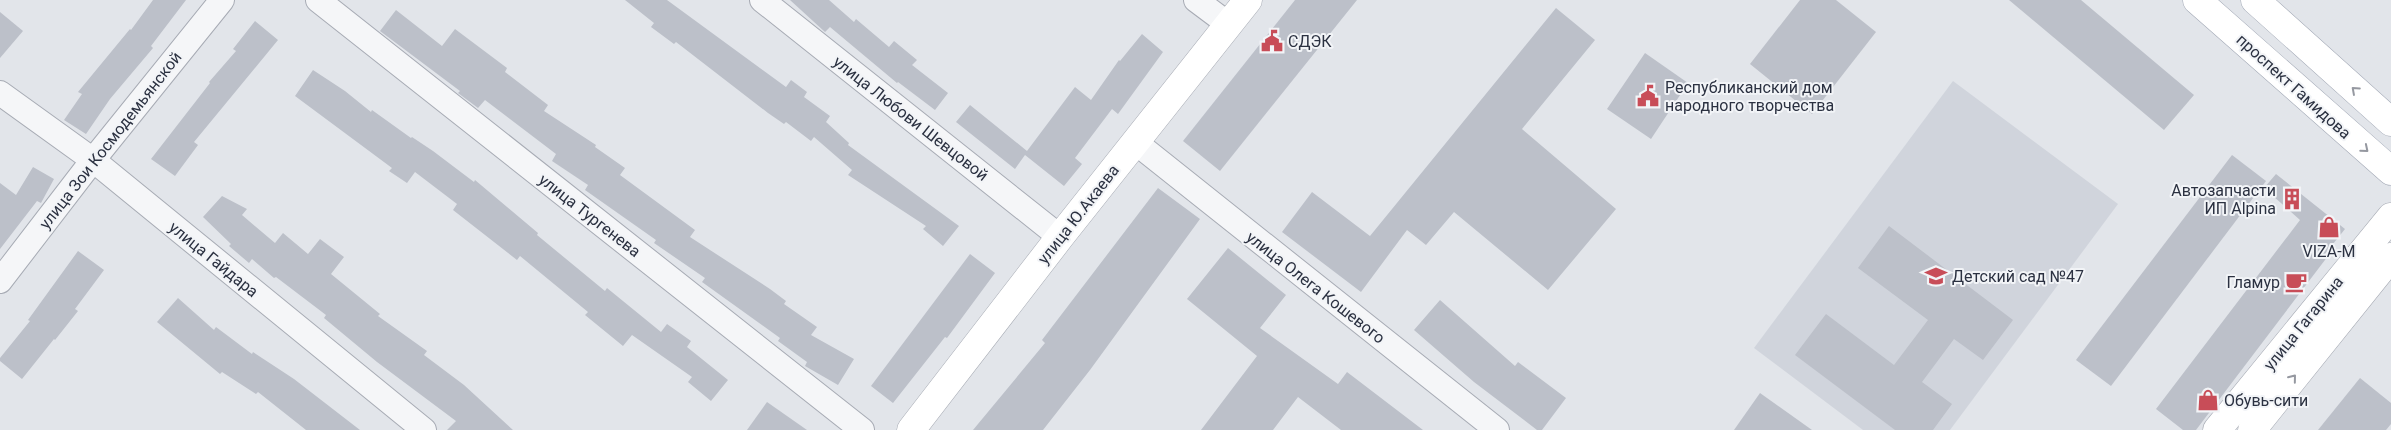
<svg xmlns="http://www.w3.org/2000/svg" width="2391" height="430" viewBox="0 0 2391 430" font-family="Roboto,sans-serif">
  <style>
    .built { fill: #d0d4dc }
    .building { fill: #bcc0c9 }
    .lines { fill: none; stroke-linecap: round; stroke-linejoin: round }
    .street-casing { stroke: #a7abb4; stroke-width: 26 }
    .secondary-casing { stroke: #a7abb4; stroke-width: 29 }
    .primary-casing { stroke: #a2a8b5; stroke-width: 29 }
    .street { stroke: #f5f6f8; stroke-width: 24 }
    .secondary { stroke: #fff; stroke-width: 28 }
    .primary { stroke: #fff; stroke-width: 28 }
    .oneway { stroke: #9598a0 }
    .labels { text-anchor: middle; stroke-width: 4; stroke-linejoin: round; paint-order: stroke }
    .poi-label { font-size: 16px; fill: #2b3141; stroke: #f2f4f7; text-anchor: start }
    .street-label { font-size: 16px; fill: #2b3141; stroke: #f2f4f7 }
  </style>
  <rect width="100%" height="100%" fill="#e2e5ea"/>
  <polygon class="built" points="1953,81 2118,204 1950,430 1863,430 1754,348"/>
  <g class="building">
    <polygon points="153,0 186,0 151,46 153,48 110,99 86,134 64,120 82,94 78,92 130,29 131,30"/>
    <polygon points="625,0 667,0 786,87 791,80 807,92 804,97 830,116 826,122 849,143 848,145 959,226 943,246 923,229 926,226 848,175 852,170 814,137 811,141 786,122 784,124 768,113 676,42 674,44 651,27 654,23"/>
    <polygon points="790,0 829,0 854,22 856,19 889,47 894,41 917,60 912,65 948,93 935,110 898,82 897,83 830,27 825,32"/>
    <polygon points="1295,0 1357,0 1220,171 1183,141"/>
    <polygon points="1800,0 1836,0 1876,32 1812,114 1750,64"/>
    <polygon points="2009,0 2081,0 2194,95 2164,130"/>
    <polygon points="1556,8 1595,40 1522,129 1616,209 1548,290 1454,212 1426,245 1407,230 1361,292 1282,232 1312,192 1370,236"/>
    <polygon points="396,10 442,46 455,29 507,68 505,72 548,105 544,111 596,145 595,147 625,168 620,175 695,230 690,237 770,289 786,301 784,304 817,327 811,335 854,359 838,385 805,366 807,362 778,341 780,338 702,282 705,278 654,243 656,240 585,190 588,185 552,161 556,154 485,100 478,108 458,93 460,91 380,31"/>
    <polygon points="0,12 23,31 0,58"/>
    <polygon points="255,21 278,40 194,142 198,145 175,176 151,159 210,83 209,82 236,51 233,49"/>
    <polygon points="1142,34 1163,52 1118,114 1112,109 1075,158 1082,164 1064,186 1025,155 1015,169 956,122 970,105 1027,151 1075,87 1091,100 1119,60 1120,61"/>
    <polygon points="1645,53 1688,83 1651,139 1607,109"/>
    <polygon points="313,70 345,91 371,112 372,110 411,138 412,137 433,151 474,182 475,180 538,233 537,235 605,291 607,288 661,332 667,324 691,341 687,347 728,380 711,401 688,382 692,377 632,335 623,346 585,315 588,312 520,256 517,260 453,210 457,204 415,172 407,183 389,171 392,168 295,96"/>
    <polygon points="2232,155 2266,181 2111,386 2076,360"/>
    <polygon points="33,167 54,179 41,203 37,201 0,249 0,183 16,195"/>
    <polygon points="2276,174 2345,229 2325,254 2328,256 2196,430 2183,430 2156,409 2300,220 2264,188"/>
    <polygon points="1158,188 1200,219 1090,370 1043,430 973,430 1045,343 1042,340"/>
    <polygon points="222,196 247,209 242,215 275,243 283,233 308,254 320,239 344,257 331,274 380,314 378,316 427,351 424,355 464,385 513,430 447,430 456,421 377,362 324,318 326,315 276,277 274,278 252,259 249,263 229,246 231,244 203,217"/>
    <polygon points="1889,226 2013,320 1983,360 1954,339 1922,382 1952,404 1933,430 1895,430 1795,355 1826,314 1894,365 1928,320 1858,268"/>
    <polygon points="1228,248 1286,295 1260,328 1338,384 1347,372 1423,430 1341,430 1298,397 1273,430 1201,430 1257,356 1187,299"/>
    <polygon points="78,251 104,270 75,309 78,311 55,340 54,339 22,379 0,361 0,358 30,321 28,320"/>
    <polygon points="970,254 995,273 947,338 945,337 893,403 871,386"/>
    <polygon points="178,298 214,330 216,327 252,354 253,352 294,379 360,430 306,430 258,392 256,394 222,372 220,374 157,322"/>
    <polygon points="1440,300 1515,366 1518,362 1566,398 1542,430 1537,430 1474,382 1414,330"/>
    <polygon points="2360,378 2391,403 2391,424 2386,430 2318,430"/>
    <polygon points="1760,393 1812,430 1734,430"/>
    <polygon points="767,402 807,430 747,430"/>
  </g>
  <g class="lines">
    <g class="street-casing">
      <g id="street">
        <polyline points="318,0 862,430"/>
        <polyline points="762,0 1060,237"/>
        <polyline points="1196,0 1228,24"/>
        <polyline points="0,93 93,160 424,430"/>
        <polyline points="1135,142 1497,430"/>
        <polyline points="0,281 93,160 222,0"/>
      </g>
    </g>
    <g class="secondary-casing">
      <g id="secondary">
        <polyline points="911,430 1060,237 1248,0"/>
        <polyline points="2217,430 2391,217"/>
        <polyline points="2252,430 2391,257"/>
      </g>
    </g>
    <g class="primary-casing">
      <g id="primary">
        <polyline points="2197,0 2391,171"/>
        <polyline points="2255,0 2391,122"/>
      </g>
    </g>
    <use href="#street" class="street"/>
    <use href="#secondary" class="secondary"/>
    <use href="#primary" class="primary"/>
  </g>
  <defs><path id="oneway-chevron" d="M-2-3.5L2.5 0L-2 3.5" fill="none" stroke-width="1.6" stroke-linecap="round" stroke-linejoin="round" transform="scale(1.25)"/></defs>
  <g class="oneway">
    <use href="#oneway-chevron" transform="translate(2355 90) rotate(-138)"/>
    <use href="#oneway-chevron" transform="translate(2365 149) rotate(40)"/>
    <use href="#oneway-chevron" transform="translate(2293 378) rotate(-51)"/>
  </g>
  <defs>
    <g id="civic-bare" transform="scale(1.725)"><path d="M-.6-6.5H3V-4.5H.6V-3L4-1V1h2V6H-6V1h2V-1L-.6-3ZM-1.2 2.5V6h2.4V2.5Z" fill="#c84d58" stroke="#f2f4f7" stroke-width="2.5" paint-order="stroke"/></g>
    <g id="building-bare" transform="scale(1.725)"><path d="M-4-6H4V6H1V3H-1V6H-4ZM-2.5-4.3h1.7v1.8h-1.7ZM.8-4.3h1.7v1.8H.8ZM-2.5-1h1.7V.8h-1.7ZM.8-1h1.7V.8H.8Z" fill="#c84d58" stroke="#f2f4f7" stroke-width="2.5" paint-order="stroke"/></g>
    <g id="shop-bare" transform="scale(1.725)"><path d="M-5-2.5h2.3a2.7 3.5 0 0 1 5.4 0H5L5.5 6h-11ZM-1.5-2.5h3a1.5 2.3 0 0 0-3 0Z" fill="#c84d58" stroke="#f2f4f7" stroke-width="2.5" paint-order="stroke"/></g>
    <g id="school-bare" transform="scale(1.725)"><path d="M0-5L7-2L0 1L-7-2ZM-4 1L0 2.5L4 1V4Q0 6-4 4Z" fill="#c84d58" stroke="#f2f4f7" stroke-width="2.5" paint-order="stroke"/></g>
    <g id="cafe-bare" transform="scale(1.725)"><path d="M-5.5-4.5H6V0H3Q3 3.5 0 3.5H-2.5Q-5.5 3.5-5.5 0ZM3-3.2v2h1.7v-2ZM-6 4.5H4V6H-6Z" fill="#c84d58" stroke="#f2f4f7" stroke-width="2.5" paint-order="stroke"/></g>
  </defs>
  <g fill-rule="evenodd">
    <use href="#civic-bare" x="1272" y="41"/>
    <use href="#civic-bare" x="1648" y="96"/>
    <use href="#building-bare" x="2292" y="199"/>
    <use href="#shop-bare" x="2329" y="227"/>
    <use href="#school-bare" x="1936" y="276"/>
    <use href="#cafe-bare" x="2296" y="282"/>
    <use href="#shop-bare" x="2208" y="400"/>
  </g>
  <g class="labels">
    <g class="poi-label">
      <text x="1288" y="47">СДЭК</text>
      <text x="1665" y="93">Республиканский дом<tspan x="1665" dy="18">народного творчества</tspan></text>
      <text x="2276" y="196" text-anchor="end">Автозапчасти<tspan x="2276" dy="18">ИП Alpina</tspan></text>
      <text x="2329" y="257" text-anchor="middle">VIZA-M</text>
      <text x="1952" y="282">Детский сад №47</text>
      <text x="2280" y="288" text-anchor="end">Гламур</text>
      <text x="2224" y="406">Обувь-сити</text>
    </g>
    <g class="street-label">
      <text transform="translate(2294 86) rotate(42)" y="6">проспект Гамидова</text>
      <text transform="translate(911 118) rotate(38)" y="6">улица Любови Шевцовой</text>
      <text transform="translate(110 140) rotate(-52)" y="6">улица Зои Космодемьянской</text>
      <text transform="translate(1078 214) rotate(-52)" y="6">улица Ю.Акаева</text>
      <text transform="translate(590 215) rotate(38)" y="6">улица Тургенева</text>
      <text transform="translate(214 259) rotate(39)" y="6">улица Гайдара</text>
      <text transform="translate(1316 287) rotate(38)" y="6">улица Олега Кошевого</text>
      <text transform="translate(2303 323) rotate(-51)" y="6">улица Гагарина</text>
    </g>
  </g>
</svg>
